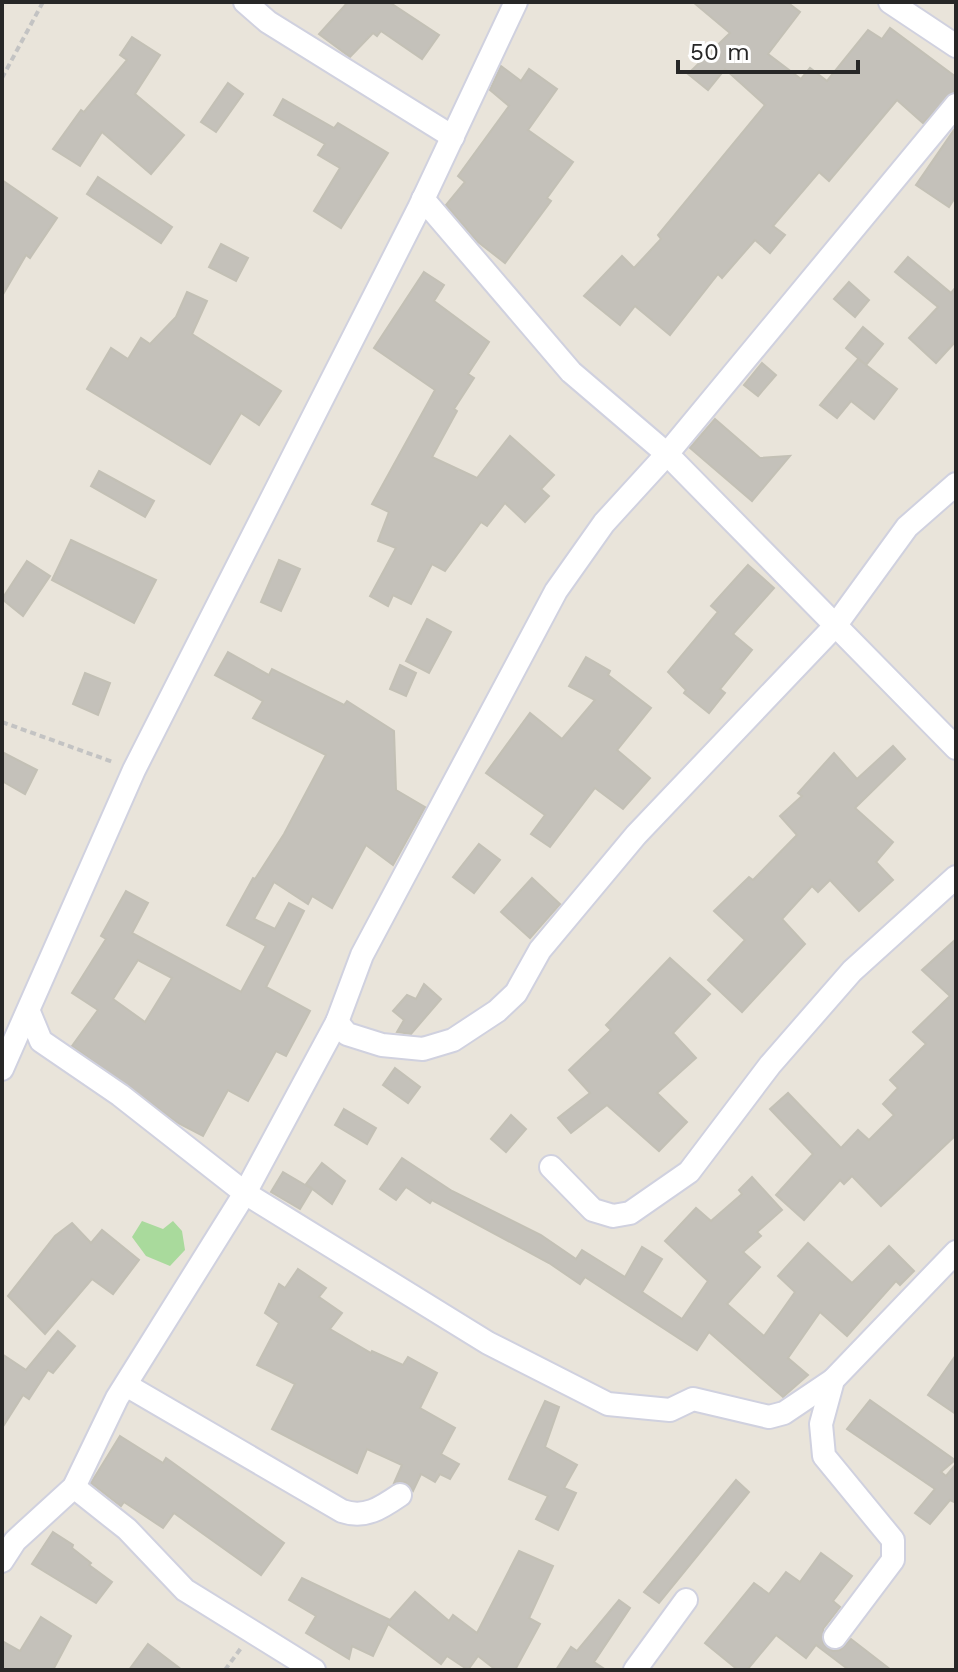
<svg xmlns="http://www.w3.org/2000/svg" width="958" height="1672" viewBox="0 0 958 1672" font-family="'Work Sans',sans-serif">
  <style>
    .green { fill: #a9da9c }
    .building { fill: #c4c1ba; stroke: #c3c0b5; stroke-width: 2; fill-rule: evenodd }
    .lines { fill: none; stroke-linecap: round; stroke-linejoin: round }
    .minor-casing { stroke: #d0d1df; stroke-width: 26 }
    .path { stroke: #c3c3c3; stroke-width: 4; stroke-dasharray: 6 4; stroke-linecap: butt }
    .minor { stroke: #fff; stroke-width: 22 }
  </style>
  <rect width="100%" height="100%" fill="#e9e4da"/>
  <polygon class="green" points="142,1221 163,1229 173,1221 182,1231 185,1250 170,1266 146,1256 132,1237"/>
  <g class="building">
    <polygon points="348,2 389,2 439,35 422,59 381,31 377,36 373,33 350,57 319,34"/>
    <polygon points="693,2 787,2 800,12 768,54 801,79 810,68 827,81 868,30 882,39 890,28 956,77 956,89 923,123 897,100 829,181 819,172 773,226 785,235 770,253 755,240 722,278 718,274 670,335 635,306 620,325 584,296 622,256 634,268 661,239 658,235 765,105 725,69 708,90 688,74 730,33"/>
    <polygon points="132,37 160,55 135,94 184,135 151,174 102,132 80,166 53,149 81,110 84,112 127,60 120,55"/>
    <polygon points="501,66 521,81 529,69 557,89 528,130 573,162 547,198 551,201 505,263 478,242 446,205 465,182 458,176 509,106 490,90"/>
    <polygon points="228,83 243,94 216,132 201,122"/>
    <polygon points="283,99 334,128 338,123 388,153 341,228 314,211 340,168 318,155 325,144 274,115"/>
    <polygon points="956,127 956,196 949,207 916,185"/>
    <polygon points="98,177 172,227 161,243 87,194"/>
    <polygon points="2,180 57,218 30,258 26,255 2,296"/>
    <polygon points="221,244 248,258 236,281 209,267"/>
    <polygon points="908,257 951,293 956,287 956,341 936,363 909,338 938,307 895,272"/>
    <polygon points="424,272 444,285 434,301 489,342 468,374 474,378 454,409 457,411 432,457 477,478 510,436 554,475 541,489 549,496 525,522 505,503 487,526 481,522 445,571 432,564 411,604 393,595 388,606 370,596 396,548 378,541 389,512 372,504 435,390 374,348"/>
    <polygon points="849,282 869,300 855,317 834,299"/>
    <polygon points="187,292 207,301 192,334 281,391 259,425 241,413 210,464 87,389 111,348 128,359 141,338 150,344 176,317"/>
    <polygon points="863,327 883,344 866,365 897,389 874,419 851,401 837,418 820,405 858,359 865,364 846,348"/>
    <polygon points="762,363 776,375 758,396 744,385"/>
    <polygon points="715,419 760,458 790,456 752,501 690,448"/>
    <polygon points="99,471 154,501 145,517 91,486"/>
    <polygon points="71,540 156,580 134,623 52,580"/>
    <polygon points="279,560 300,569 281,611 261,602"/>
    <polygon points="27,561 50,576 23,616 2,599"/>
    <polygon points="748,565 774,588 733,634 752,650 720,689 725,693 709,713 684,693 686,690 668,672 718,612 711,606"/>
    <polygon points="427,619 451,632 429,673 406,661"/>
    <path d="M228,652L269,675L272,669L344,705L347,701L394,731L396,790L425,807L393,865L366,845L332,908L312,896L308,904L274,882L254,919L275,929L289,903L304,911L266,987L310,1011L286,1056L276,1051L248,1101L228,1090L203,1136L178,1123L72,1046L98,1010L72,993L106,939L101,936L126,891L148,903L132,933L241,992L266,946L227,925L253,878L255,879L284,834L326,755L253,718L263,701L215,675ZM138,960L172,978L145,1022L113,999Z"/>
    <polygon points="586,657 610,671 608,675 651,708 617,750 650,778 623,809 595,788 550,847 531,834 545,815 486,773 530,713 562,739 595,700 569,686"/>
    <polygon points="400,665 416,673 406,696 390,689"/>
    <polygon points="85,673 110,683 98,715 73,704"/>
    <polygon points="893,746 905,759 855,808 893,842 876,862 893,880 859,911 830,880 818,892 812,886 782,919 805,944 742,1012 708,980 745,940 714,911 749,877 753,880 797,835 780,816 802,796 798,793 834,753 857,779"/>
    <polygon points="2,752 37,770 25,794 2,781"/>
    <polygon points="479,844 500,860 474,893 453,877"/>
    <polygon points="532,878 560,904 530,938 501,912"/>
    <polygon points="956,939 956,1135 881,1206 852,1176 844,1184 840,1180 804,1220 776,1195 813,1154 770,1109 788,1093 841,1148 858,1130 869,1140 894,1115 883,1104 898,1088 890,1080 926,1044 913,1032 950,996 922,970"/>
    <polygon points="670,958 710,994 673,1033 696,1058 657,1093 687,1122 659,1151 607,1105 571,1133 558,1118 590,1093 569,1070 611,1030 606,1025"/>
    <polygon points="424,984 441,999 411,1034 397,1032 404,1020 393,1011 407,995 416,999"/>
    <polygon points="395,1068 420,1087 408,1103 383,1085"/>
    <polygon points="344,1109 376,1128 367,1144 335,1125"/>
    <polygon points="511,1115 526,1129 506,1152 491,1139"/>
    <polygon points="402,1158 452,1191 541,1235 576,1259 582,1250 625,1277 642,1247 662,1259 642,1292 682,1319 708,1281 665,1241 696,1208 711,1221 742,1194 739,1190 752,1177 782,1210 757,1232 761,1236 743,1252 760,1267 727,1304 764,1336 795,1292 778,1276 808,1243 852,1283 889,1246 914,1271 900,1285 896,1281 847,1336 820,1312 788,1358 808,1375 783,1397 709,1332 697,1350 585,1277 580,1284 549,1263 432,1200 430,1203 406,1187 396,1200 380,1189"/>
    <polygon points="322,1163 345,1181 332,1204 306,1184"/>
    <polygon points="283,1172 312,1189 300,1209 271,1192"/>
    <polygon points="72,1223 91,1243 102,1230 139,1260 113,1294 92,1279 45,1334 8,1296 55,1236"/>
    <polygon points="298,1269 326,1288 319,1297 342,1313 330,1329 371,1353 372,1351 403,1365 408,1357 437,1373 420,1408 455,1428 441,1454 459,1464 450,1479 440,1474 435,1482 421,1474 413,1491 405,1482 394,1483 402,1465 367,1449 357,1473 272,1429 295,1384 257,1365 279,1323 265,1313 279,1284 285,1288"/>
    <polygon points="58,1331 75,1346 53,1373 48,1370 29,1399 23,1395 2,1428 2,1354 26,1370"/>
    <polygon points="956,1355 956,1414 928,1395"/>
    <polygon points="870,1400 955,1460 941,1472 946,1476 956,1464 956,1503 950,1500 930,1524 915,1513 935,1489 847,1429"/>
    <polygon points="545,1401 559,1407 545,1447 577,1465 564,1488 576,1493 558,1530 536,1519 548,1496 509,1479"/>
    <polygon points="120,1436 163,1463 166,1458 284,1543 261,1575 174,1513 163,1528 124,1502 121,1506 91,1483"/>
    <polygon points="736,1480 749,1492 659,1603 644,1592"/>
    <polygon points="53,1532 73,1545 72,1548 91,1563 89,1565 112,1582 96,1603 32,1564"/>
    <polygon points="519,1551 553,1566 529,1618 540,1624 515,1670 496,1670 478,1656 468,1670 447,1656 441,1664 388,1624 373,1656 352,1646 349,1659 306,1633 316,1616 289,1600 302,1578 390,1620 415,1592 449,1621 453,1615 477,1633"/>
    <polygon points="821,1553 852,1576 833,1601 840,1607 823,1629 823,1643 833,1651 840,1650 851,1639 891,1670 849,1670 816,1645 806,1658 776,1635 747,1670 738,1670 705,1643 754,1583 769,1594 786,1572 800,1582"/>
    <polygon points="619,1600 630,1608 594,1662 606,1670 556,1670 571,1647 577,1651"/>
    <polygon points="41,1617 71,1636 53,1670 2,1670 2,1641 20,1651"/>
    <polygon points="148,1644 182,1670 129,1670"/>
  </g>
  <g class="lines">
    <g class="minor-casing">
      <g id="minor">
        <polyline points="245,2 268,22 453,137"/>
        <polyline points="890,2 956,46"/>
        <polyline points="423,199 571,372 667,454 956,748"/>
        <polyline points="29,1012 41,1041 120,1095 245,1193 488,1343 608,1404 670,1410 693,1399 769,1417 784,1413 833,1380"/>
        <polyline points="337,1022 347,1034 382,1045 423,1049 453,1040 497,1011 516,993 540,950 636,835 835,626 907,527 956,484"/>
        <polyline points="2,1069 134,770 419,208 516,2"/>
        <polyline points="551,1167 593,1210 613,1216 630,1213 689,1172 770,1065 852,971 956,877"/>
        <path d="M126,1385L342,1511C365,1519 381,1508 400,1495"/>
        <polyline points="74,1487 127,1529 185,1590 314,1670"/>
        <polyline points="2,1561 15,1541 74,1487 117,1398 245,1193 337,1022 362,955 556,591 604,523 667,454 956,105"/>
        <polyline points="835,1637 893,1560 893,1540 824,1456 821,1424 833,1380 956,1252"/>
        <polyline points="635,1670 686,1600"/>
      </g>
    </g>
    <g class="path">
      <polyline points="2,78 43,2"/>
      <polyline points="2,722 113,762"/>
      <polyline points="225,1670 241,1648"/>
    </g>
    <use href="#minor" class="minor"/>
  </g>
  <rect width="958" height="1672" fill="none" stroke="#272727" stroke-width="8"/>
  <path d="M678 60v12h180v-12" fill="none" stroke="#272727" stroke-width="4"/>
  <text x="690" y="60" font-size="24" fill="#272727" stroke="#ffffff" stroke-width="6" paint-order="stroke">50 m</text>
</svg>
